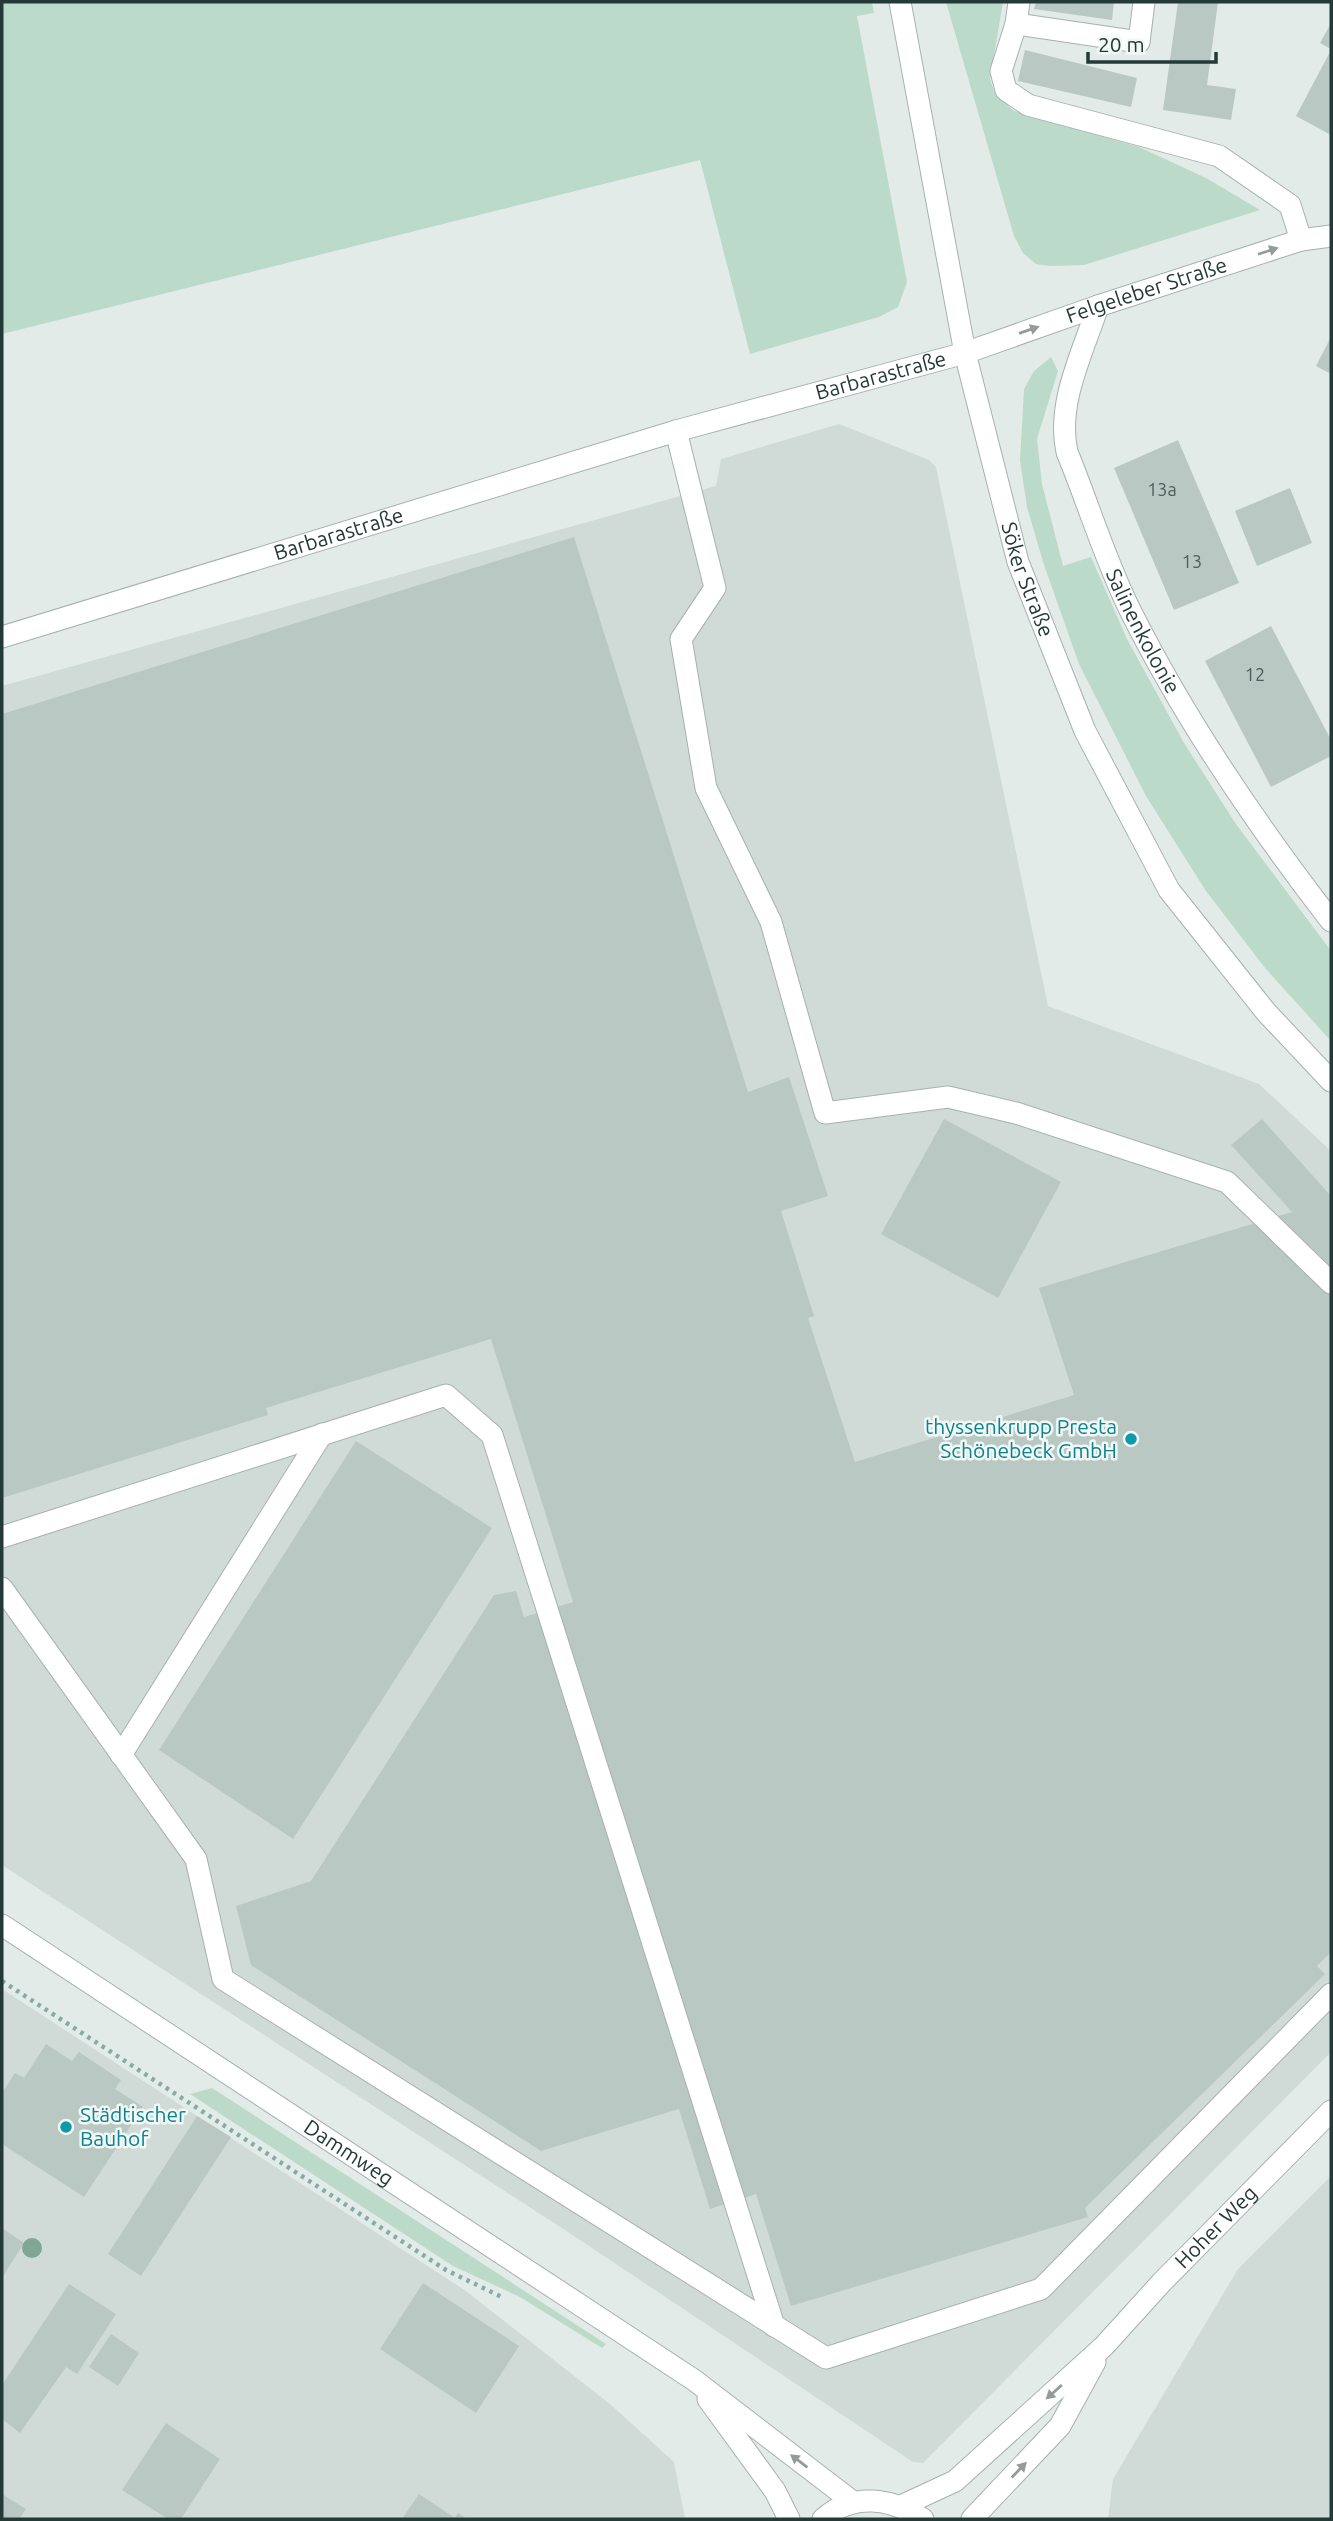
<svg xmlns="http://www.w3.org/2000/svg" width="1333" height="2521" viewBox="0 0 1333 2521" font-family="Ubuntu,sans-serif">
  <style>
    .built { fill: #d0dbd7 }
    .green { fill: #bcdac9 }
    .building { fill: #bac8c4 }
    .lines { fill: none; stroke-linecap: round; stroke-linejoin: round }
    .service-casing { stroke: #a5b2af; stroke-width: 23 }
    .minor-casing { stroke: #a5b2af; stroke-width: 23 }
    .tertiary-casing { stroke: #a5b2af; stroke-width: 23 }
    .path { stroke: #84aca5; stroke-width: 4.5; stroke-dasharray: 3.5 5; stroke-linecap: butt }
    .service { stroke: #fff; stroke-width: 21 }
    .minor { stroke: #fff; stroke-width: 21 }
    .tertiary { stroke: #fff; stroke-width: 21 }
    .tree { fill: #80a695 }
    .oneway { fill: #919c9b }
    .culture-dot { fill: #0f9aa8; stroke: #f2f8f6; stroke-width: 2.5 }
    .labels { text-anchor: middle; stroke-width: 5; stroke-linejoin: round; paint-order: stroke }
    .number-label { font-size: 18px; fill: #495e5a }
    .street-label { font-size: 21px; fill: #233a37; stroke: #f2f8f6 }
    .culture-label { font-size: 21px; fill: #0d838f; stroke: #f2f8f6; text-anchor: end }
  </style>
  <rect width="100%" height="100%" fill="#e2ebe8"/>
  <g class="built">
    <polygon points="839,424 929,460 936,467 1048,1006 1259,1084 1331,1151 1331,2052 923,2463 913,2462 571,2234 2,1865 2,686 716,486 721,459"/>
    <polygon points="2,1989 466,2291 610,2404 674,2462 685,2519 2,2519"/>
    <polygon points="1331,2176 1331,2519 1108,2519 1113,2479 1238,2269"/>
  </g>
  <g class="green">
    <polygon points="2,2 872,2 874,13 857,16 907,282 898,307 879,317 750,354 700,160 2,334"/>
    <polygon points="946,2 1003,2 990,79 995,94 1014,111 1139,147 1206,178 1260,210 1084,265 1050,266 1036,264 1023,253 1014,236"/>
    <polygon points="1051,357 1058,371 1037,439 1042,484 1063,566 1091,557 1127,639 1184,743 1236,824 1331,951 1331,1041 1265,968 1206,891 1146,796 1079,664 1043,562 1027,507 1020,460 1024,389 1034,371"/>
    <polygon points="212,2088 606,2344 602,2348 520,2297 453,2266 190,2094"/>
  </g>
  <g class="building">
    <polygon points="1036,2 1114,2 1112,20 1034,9"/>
    <polygon points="1178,2 1218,2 1207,85 1236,89 1231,120 1163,110"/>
    <polygon points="1331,23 1331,49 1320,43"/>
    <polygon points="1025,50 1137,78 1131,107 1018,81"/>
    <polygon points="1331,50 1331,135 1296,116"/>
    <polygon points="1331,337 1331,374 1316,366"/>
    <polygon points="1178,440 1239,583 1174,610 1114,468"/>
    <polygon points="1290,488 1312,543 1257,566 1235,511"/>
    <polygon points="574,537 748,1092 789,1077 828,1196 781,1211 814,1316 808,1318 855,1462 1074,1395 1039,1288 1292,1212 1231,1145 1262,1119 1331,1196 1331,1952 1317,1966 1325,1974 1085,2208 1088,2217 791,2306 756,2194 710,2209 679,2109 541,2151 251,1965 236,1906 311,1881 494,1595 516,1591 524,1617 573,1602 491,1339 266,1408 268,1415 2,1498 2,714"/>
    <polygon points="1271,626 1331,740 1331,756 1271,787 1205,661"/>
    <polygon points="944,1119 1061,1182 998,1298 881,1234"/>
    <polygon points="356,1441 492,1528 293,1839 159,1750"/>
    <polygon points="46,2044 72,2061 79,2052 121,2080 115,2089 143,2107 84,2197 2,2144 2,2093 15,2073 24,2078"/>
    <polygon points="197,2116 231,2137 141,2276 108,2254"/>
    <polygon points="2,2228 24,2243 2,2278"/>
    <polygon points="423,2283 519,2346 476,2413 380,2349"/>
    <polygon points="69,2284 116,2314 77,2374 66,2367 20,2433 2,2419 2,2385"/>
    <polygon points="111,2334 139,2353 118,2386 89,2367"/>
    <polygon points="166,2423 220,2459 181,2519 168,2519 122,2490"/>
    <polygon points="2,2494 26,2509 19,2519 2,2519"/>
    <polygon points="419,2494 455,2518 458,2513 467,2519 402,2519"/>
  </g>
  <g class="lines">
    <g class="service-casing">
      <g id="service">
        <polyline points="1019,2 1016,24 1001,71 1006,90 1028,105 1219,156 1290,205 1301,240"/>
        <polyline points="1016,24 1139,42 1144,2"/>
        <polyline points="676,431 715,588 681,639 706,788 771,922 825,1113 948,1097 1016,1113 1227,1182 1331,1283"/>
        <path id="s1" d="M2,637L676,431L965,353"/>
        <polyline points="2,1537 446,1395 492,1435 774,2326"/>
        <polyline points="2,1588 196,1859 223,1979 826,2358 1041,2289 1331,1994"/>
        <polyline points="121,1755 322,1434"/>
      </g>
    </g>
    <g class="minor-casing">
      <g id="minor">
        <path id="s2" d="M1098,306C1083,352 1056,404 1067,452C1088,503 1105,560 1130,610C1185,720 1256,824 1331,921"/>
        <path id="s3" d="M965,353L1098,306L1301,240L1331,236"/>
      </g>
    </g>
    <g class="tertiary-casing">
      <g id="tertiary">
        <path id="s4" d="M900,2L965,353L1018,562L1085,731L1169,890L1266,1012L1331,1081"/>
        <path id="s5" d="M2,1925L694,2380L853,2502"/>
        <polyline points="708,2399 775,2491 789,2519"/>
        <path id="s6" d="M901,2506L955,2481L1104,2346L1162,2282L1331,2111"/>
        <path d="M823,2519C853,2492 891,2498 923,2519"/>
        <polyline points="972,2519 1060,2426 1095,2362"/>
      </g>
    </g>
    <polyline class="path" points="2,1981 446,2270 504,2298"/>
    <use href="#service" class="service"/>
    <use href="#minor" class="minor"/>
    <use href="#tertiary" class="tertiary"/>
  </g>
  <circle class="tree" cx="32" cy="2248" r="10"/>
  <defs><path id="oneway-solid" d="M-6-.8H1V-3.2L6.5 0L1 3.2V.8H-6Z" transform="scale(1.75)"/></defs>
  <g class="oneway">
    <use href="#oneway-solid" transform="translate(1268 251) rotate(-18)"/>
    <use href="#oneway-solid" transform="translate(1029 330) rotate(-19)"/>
    <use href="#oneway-solid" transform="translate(1054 2392) rotate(138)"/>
    <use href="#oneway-solid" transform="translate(799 2461) rotate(-143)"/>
    <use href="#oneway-solid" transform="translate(1019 2470) rotate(-46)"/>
  </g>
  <g class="culture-dot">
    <circle cx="1131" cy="1439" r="7"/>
    <circle cx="66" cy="2127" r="7"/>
  </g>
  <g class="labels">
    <g class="number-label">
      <text x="1162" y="496">13a</text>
      <text x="1192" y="568">13</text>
      <text x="1255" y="681">12</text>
    </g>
    <g class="street-label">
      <text dy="7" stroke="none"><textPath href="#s3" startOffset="192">Felgeleber Straße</textPath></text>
      <text dy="7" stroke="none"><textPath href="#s1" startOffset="917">Barbarastraße</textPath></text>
      <text dy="7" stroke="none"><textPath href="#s1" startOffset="352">Barbarastraße</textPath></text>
      <text dy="7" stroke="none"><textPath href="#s4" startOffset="592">Söker Straße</textPath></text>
      <text dy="7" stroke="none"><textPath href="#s2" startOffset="346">Salinenkolonie</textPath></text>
      <text dy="7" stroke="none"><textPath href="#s5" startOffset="415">Dammweg</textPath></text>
      <text dy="7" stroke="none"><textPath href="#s6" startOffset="424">Hoher Weg</textPath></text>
    </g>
    <g class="culture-label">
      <text x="1117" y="1434">thyssenkrupp Presta<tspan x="1117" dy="24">Schönebeck GmbH</tspan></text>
      <text x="80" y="2122" text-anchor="start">Städtischer<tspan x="80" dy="24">Bauhof</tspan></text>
    </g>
  </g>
  <rect width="1333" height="2521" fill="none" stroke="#233a37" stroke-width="7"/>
  <path d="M1088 52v10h128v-10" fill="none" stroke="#233a37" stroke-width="3.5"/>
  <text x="1098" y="52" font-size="21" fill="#233a37" stroke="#f2f8f6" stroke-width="5" paint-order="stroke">20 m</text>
</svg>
